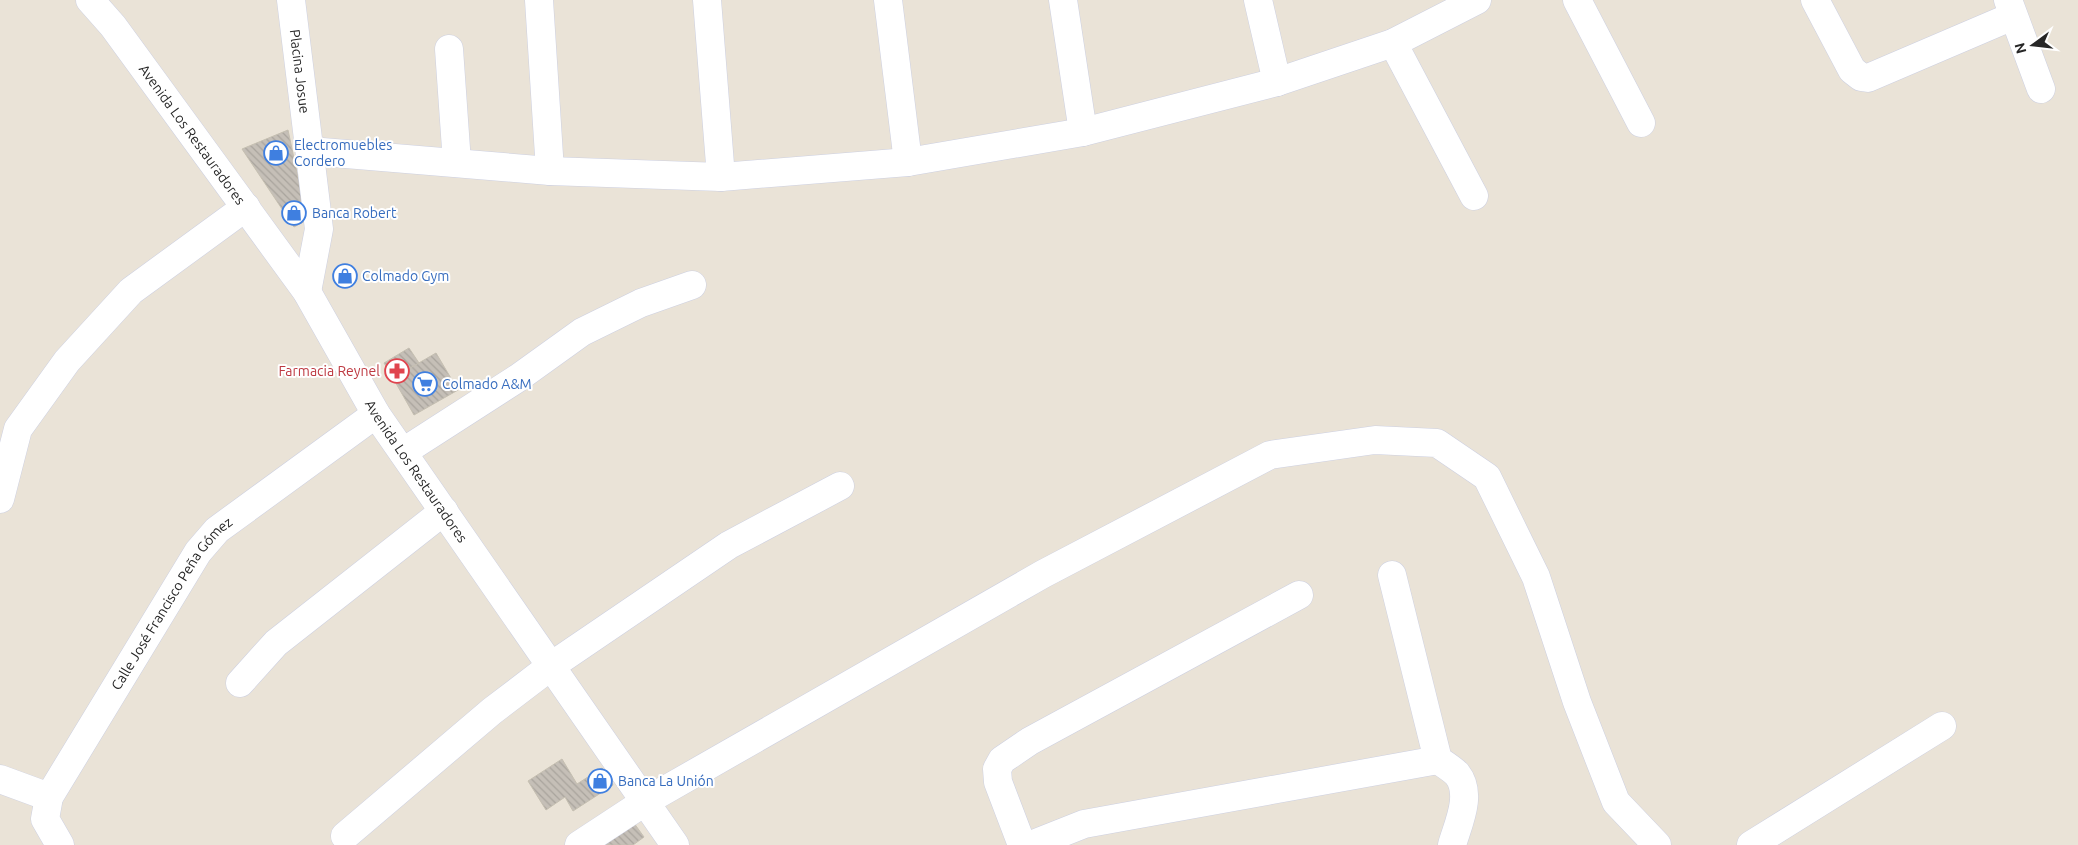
<svg xmlns="http://www.w3.org/2000/svg" width="2078" height="845" viewBox="0 0 2078 845" font-family="Ubuntu,sans-serif">
  <style>
    .building { fill: url(#building-back-hatch); stroke: #c5bfb1 }
    .lines { fill: none; stroke-linecap: round; stroke-linejoin: round }
    .minor-casing { stroke: #cdd0e1; stroke-width: 29 }
    .tertiary-casing { stroke: #cdd0e1; stroke-width: 29 }
    .minor { stroke: #fff; stroke-width: 28 }
    .tertiary { stroke: #fff; stroke-width: 28 }
    .labels { text-anchor: middle; stroke-width: 4; stroke-linejoin: round; paint-order: stroke }
    .street-label { font-size: 14px; fill: #272727; stroke: #fff }
    .shop-label { font-size: 14px; fill: #366cbe; stroke: #fff; text-anchor: start }
    .health-label { font-size: 14px; fill: #be3a42; stroke: #fff; text-anchor: end }
  </style>
  <defs>
    <pattern id="building-back-hatch" width="6" height="6" patternUnits="userSpaceOnUse" patternTransform="scale(1.25)"><rect width="6" height="6" fill="#c5bfb7"/><path d="M-1 5l2 2M0 0l6 6M5-1l2 2" fill="none" stroke="#a9a49d"/></pattern>
  </defs>
  <rect width="100%" height="100%" fill="#eae3d7"/>
  <g class="building">
    <polygon points="288,130 307,220 294,227 242,149"/>
    <polygon points="350,266 354,281 339,285 335,270"/>
    <polygon points="409,348 419,363 393,378 384,363"/>
    <polygon points="436,353 458,390 414,415 393,378"/>
    <polygon points="562,759 577,784 602,768 613,785 573,811 565,797 546,810 528,781"/>
    <polygon points="631,819 644,837 633,845 596,845"/>
  </g>
  <g class="lines">
    <g class="minor-casing">
      <g id="minor">
        <path id="s1" d="M291,0L319,229L307,292"/>
        <polyline points="539,0 550,171"/>
        <polyline points="707,0 721,177"/>
        <polyline points="888,0 908,162"/>
        <polyline points="1063,0 1083,132"/>
        <polyline points="1258,0 1277,82"/>
        <polyline points="1577,0 1641,123"/>
        <polyline points="1815,0 1852,70 1861,77 1868,78 2013,16"/>
        <polyline points="2008,0 2041,89"/>
        <polyline points="1393,43 1474,196"/>
        <polyline points="449,49 457,163"/>
        <polyline points="310,151 550,171 721,177 908,162 1083,132 1277,82 1393,43 1477,0"/>
        <polyline points="403,452 518,378 582,332 641,303 692,285"/>
        <polyline points="0,499 18,429 67,361 131,291 246,207"/>
        <path d="M1392,575L1438,760C1444,764 1452,769 1457,774C1473,794 1458,824 1452,845"/>
        <polyline points="240,683 276,643 444,511"/>
        <polyline points="0,779 49,797"/>
        <polyline points="345,836 492,711 551,666 729,545 840,486"/>
        <path id="s2" d="M60,845L45,819L49,797L198,552L217,530L376,414"/>
        <polyline points="579,845 646,801 1043,574 1270,455 1375,440 1437,443 1487,477 1536,577 1577,702 1616,802 1657,845"/>
        <polyline points="1022,845 998,782 997,769 1002,760 1030,741 1299,595"/>
        <polyline points="1031,845 1084,824 1438,760"/>
        <polyline points="1751,845 1942,726"/>
      </g>
    </g>
    <g class="tertiary-casing">
      <g id="tertiary">
        <path id="s3" d="M90,0L113,26L307,292L376,414L675,845"/>
      </g>
    </g>
    <use href="#minor" class="minor"/>
    <use href="#tertiary" class="tertiary"/>
  </g>
  <defs>
    <g id="shop-ring" transform="scale(1.25)"><circle r="9.5" fill="#fff" stroke="#3f7fe0" stroke-width="1.5"/><path d="M-5-2.5h2.3a2.7 3.5 0 0 1 5.4 0H5L5.5 6h-11ZM-1.5-2.5h3a1.5 2.3 0 0 0-3 0Z" fill="#3f7fe0"/></g>
    <g id="pharmacy-ring" transform="scale(1.25)"><circle r="9.5" fill="#fff" stroke="#e0444e" stroke-width="1.5"/><path d="M-2-6h4v4h4v4h-4v4h-4v-4h-4v-4h4Z" fill="#e0444e"/></g>
    <g id="supermarket-ring" transform="scale(1.25)"><circle r="9.5" fill="#fff" stroke="#3f7fe0" stroke-width="1.5"/><path d="M-6-5.5h2.5l.6 2H6L4.5 2H-2.5L-4.4-4H-6ZM-1.5 3.2a1.3 1.3 0 1 0 .1 0ZM3 3.2a1.3 1.3 0 1 0 .1 0Z" fill="#3f7fe0"/></g>
  </defs>
  <g fill-rule="evenodd">
    <use href="#shop-ring" x="276" y="153"/>
    <use href="#shop-ring" x="294" y="213"/>
    <use href="#shop-ring" x="345" y="276"/>
    <use href="#pharmacy-ring" x="397" y="371"/>
    <use href="#supermarket-ring" x="425" y="384"/>
    <use href="#shop-ring" x="600" y="781"/>
  </g>
  <g class="labels">
    <g class="street-label">
      <text dy="5" stroke="none"><textPath href="#s1" startOffset="72">Placina Josue</textPath></text>
      <text dy="5" stroke="none"><textPath href="#s3" startOffset="169">Avenida Los Restauradores</textPath></text>
      <text dy="5" stroke="none"><textPath href="#s3" startOffset="574">Avenida Los Restauradores</textPath></text>
      <text dy="5" stroke="none"><textPath href="#s2" startOffset="282">Calle José Francisco Peña Gómez</textPath></text>
    </g>
    <g class="shop-label">
      <text x="294" y="150">Electromuebles<tspan x="294" dy="16">Cordero</tspan></text>
      <text x="312" y="218">Banca Robert</text>
      <text x="362" y="281">Colmado Gym</text>
      <text x="442" y="389">Colmado A&amp;M</text>
      <text x="618" y="786">Banca La Unión</text>
    </g>
    <g class="health-label">
      <text x="380" y="376">Farmacia Reynel</text>
    </g>
  </g>
  <g transform="translate(2033 45) rotate(255)" stroke="#ffffff" stroke-width="4" paint-order="stroke">
  <path d="M0-4L9 19L0 12L-9 19Z" fill="#272727"/>
  <text y="-8" font-size="14" font-weight="bold" text-anchor="middle" fill="#272727">N</text>
  </g>
</svg>
